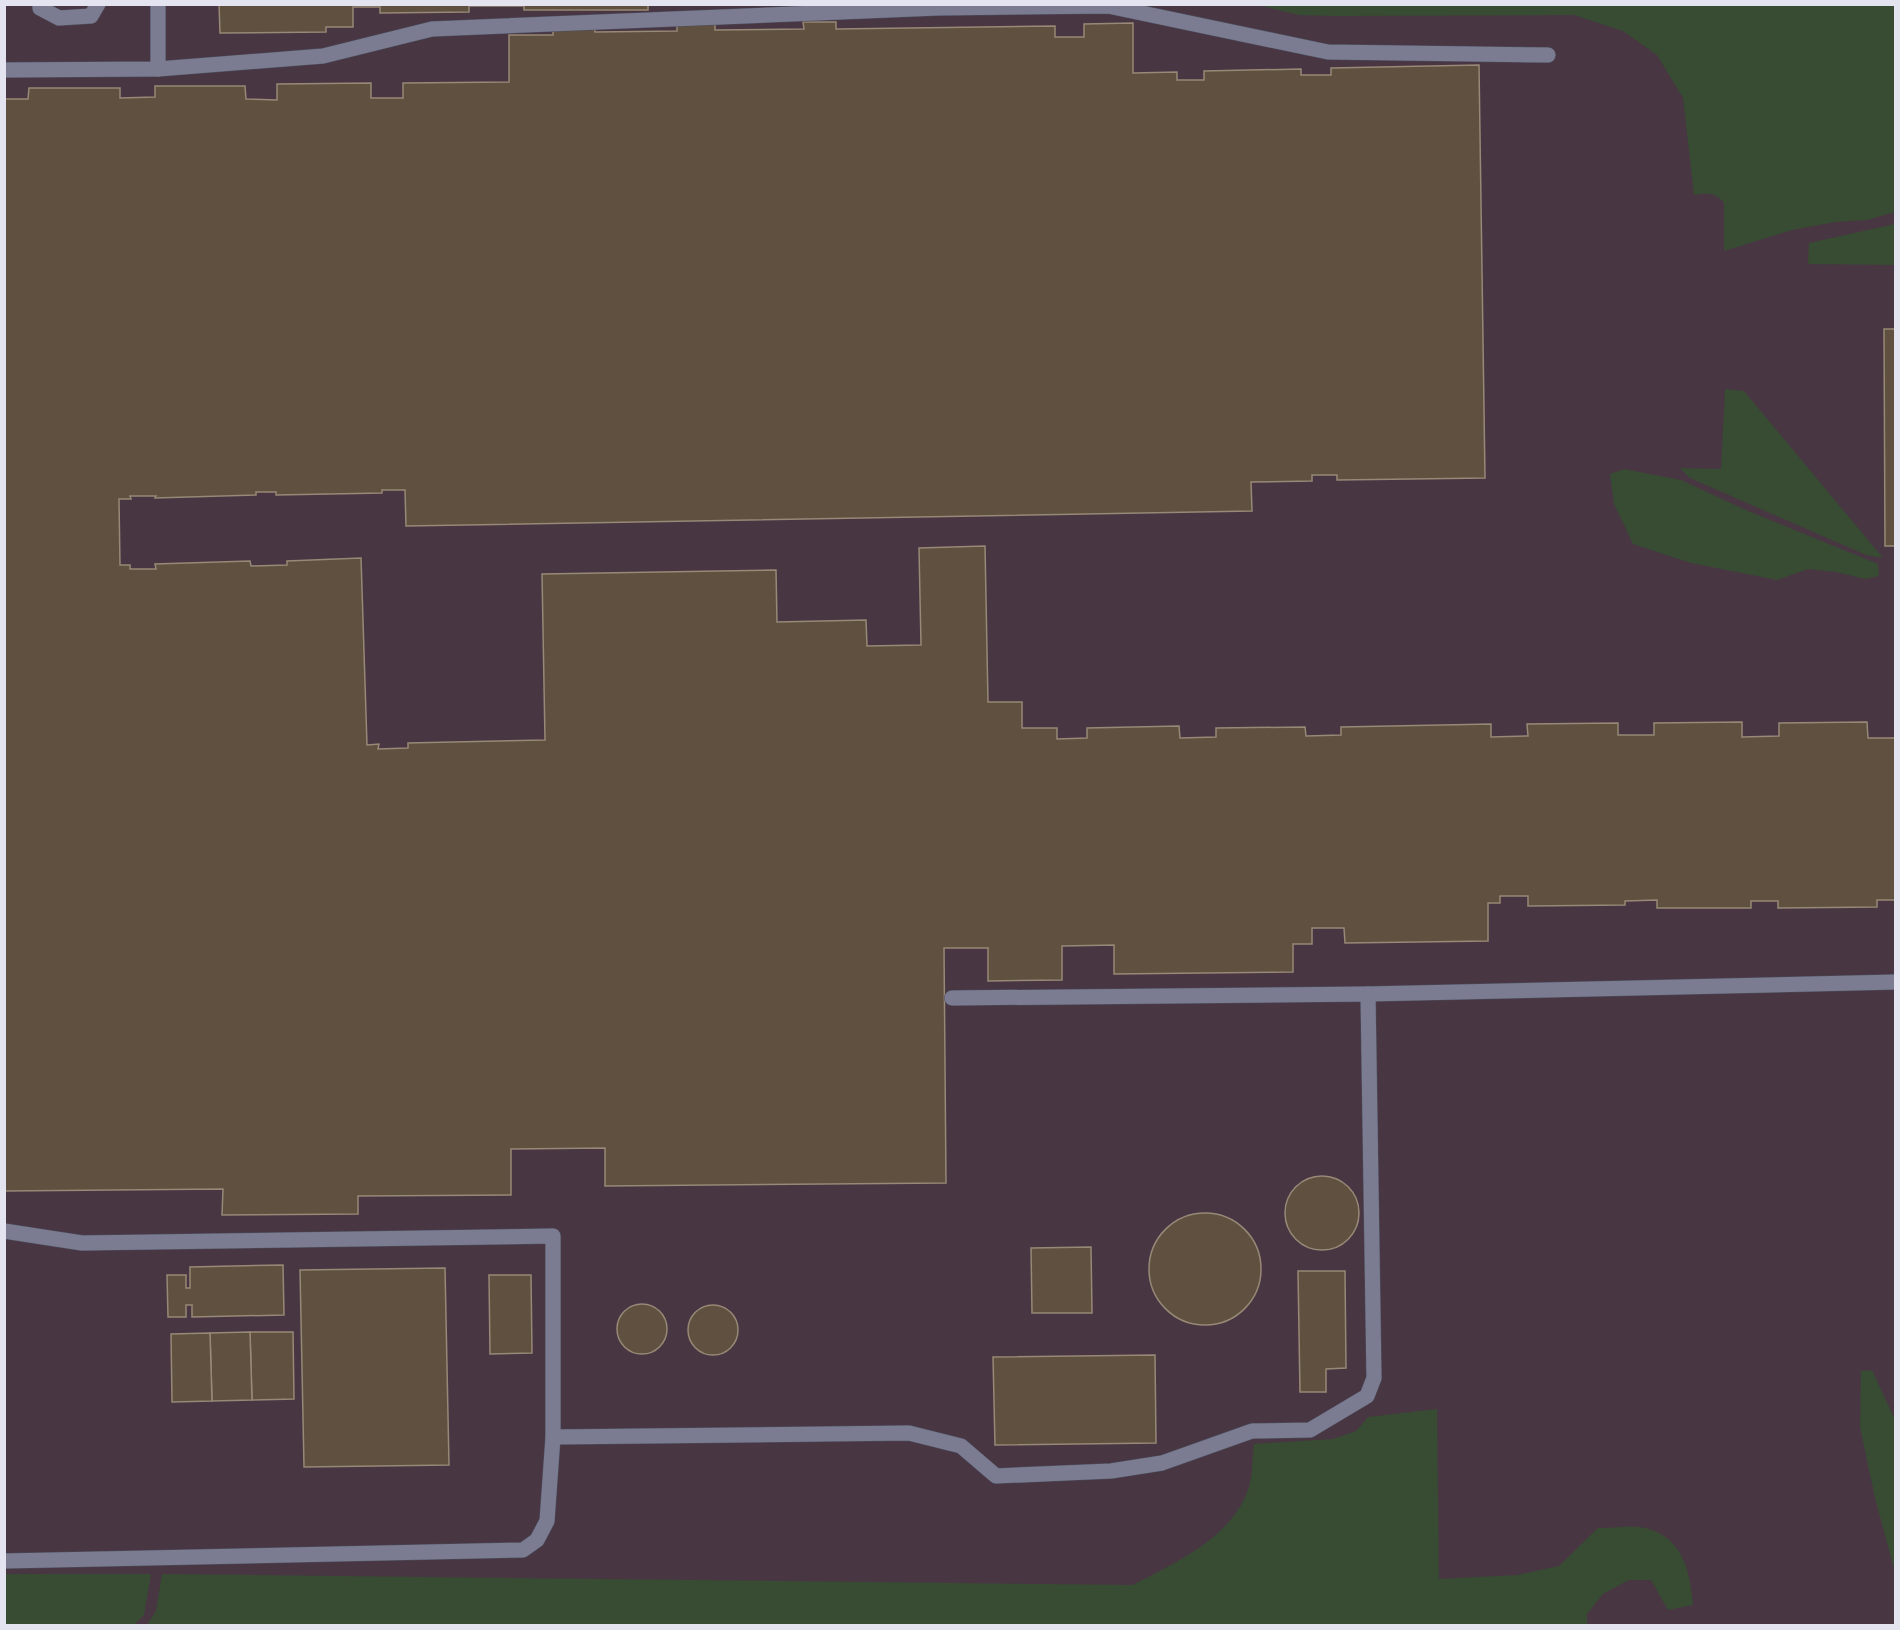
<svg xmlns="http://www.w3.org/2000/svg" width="1900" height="1630" viewBox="0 0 1900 1630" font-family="'Asap Condensed',sans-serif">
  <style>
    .industrial { fill: #483743 }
    .green { fill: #384b33 }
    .building { fill: #5f5040; stroke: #988876; stroke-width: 1.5 }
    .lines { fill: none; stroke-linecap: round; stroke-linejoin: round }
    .service-casing { stroke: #4e4f5f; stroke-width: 16 }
    .service { stroke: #7b7c91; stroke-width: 15 }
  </style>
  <rect width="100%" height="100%" fill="#333346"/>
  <rect class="industrial" x="5" y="5" width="1890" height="1620"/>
  <g class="green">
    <path d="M1257,5H1895V212L1867,220L1835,222L1792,230L1724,251V203C1716,192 1706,193 1694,195L1683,98L1657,55L1623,31L1574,15L1335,16L1299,15Z"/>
    <polygon points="1895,224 1895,265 1808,264 1809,243"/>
    <polygon points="1725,389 1744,391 1883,558 1866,555 1690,478 1680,468 1721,469"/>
    <polygon points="1624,469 1681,480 1748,511 1878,564 1879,576 1865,579 1836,572 1808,569 1777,580 1691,563 1633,544 1614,504 1610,474"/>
    <polygon points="1872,1370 1895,1420 1895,1572 1875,1498 1860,1427 1861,1371"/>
    <path d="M1437,1409L1439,1579L1517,1575L1559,1566L1598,1528C1613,1528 1631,1525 1645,1528C1683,1537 1690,1571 1693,1605L1668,1610L1651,1580H1629L1603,1594L1587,1614V1626L147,1625L156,1611L162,1574L1133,1585C1176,1562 1230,1539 1248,1490C1253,1477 1252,1458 1254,1444L1333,1439L1356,1431L1368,1417Z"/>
    <polygon points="4,1574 151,1574 144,1615 134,1625 5,1626"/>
  </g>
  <g class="building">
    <polygon points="219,4 648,4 648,10 524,10 524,6 469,6 469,12 380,13 380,7 353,7 353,27 326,27 326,32 220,33"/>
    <polygon points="677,22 715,22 715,30 804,29 803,22 836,22 836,29 1055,26 1055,37 1084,37 1084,24 1133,23 1133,73 1177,72 1177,80 1204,80 1204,71 1301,69 1301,75 1331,75 1331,68 1479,65 1485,478 1337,480 1337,475 1312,475 1312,481 1251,482 1252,511 406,526 405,490 382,490 382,493 276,495 276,492 256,492 256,495 155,498 156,496 130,496 131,499 119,499 120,565 130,565 130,569 156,569 155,564 250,561 251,566 287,565 287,561 361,558 367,745 379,744 378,749 408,748 408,743 545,740 542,574 776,570 777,622 866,620 867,646 921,645 919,548 985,546 988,702 1022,702 1022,728 1057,728 1057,739 1087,738 1087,728 1179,726 1180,738 1216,737 1216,728 1305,727 1306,736 1341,735 1341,727 1491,724 1491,737 1528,736 1527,724 1618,723 1618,735 1654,735 1654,723 1742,722 1742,737 1779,736 1779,723 1867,722 1868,738 1896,738 1896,900 1877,900 1877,907 1778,908 1778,901 1751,901 1751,908 1657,908 1657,900 1625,901 1625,905 1528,906 1528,896 1500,896 1500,903 1488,903 1488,941 1345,943 1344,928 1312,928 1312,944 1293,944 1293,972 1114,974 1114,945 1062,946 1062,980 988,981 988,948 944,948 946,1183 605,1186 605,1148 511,1149 511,1195 358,1196 358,1214 222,1215 223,1189 4,1191 4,99 28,99 29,88 120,88 120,98 155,97 155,86 245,86 246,99 277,100 277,84 371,83 371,98 403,98 403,83 509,82 509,35 553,35 553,26 594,26 595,32 677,31"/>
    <polygon points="1884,329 1896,329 1896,546 1885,546"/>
    <circle cx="1322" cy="1213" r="37"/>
    <circle cx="1205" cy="1269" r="56"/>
    <polygon points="1091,1247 1092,1313 1032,1313 1031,1248"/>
    <polygon points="283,1265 284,1315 192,1317 192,1305 186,1305 186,1317 168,1317 167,1275 186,1275 186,1288 190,1288 190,1267"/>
    <polygon points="445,1268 449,1465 304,1467 300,1270"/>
    <polygon points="1298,1271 1345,1271 1346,1368 1326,1369 1326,1392 1300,1392"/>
    <polygon points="489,1275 531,1275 532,1353 490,1354"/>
    <circle cx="642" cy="1329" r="25"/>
    <circle cx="713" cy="1330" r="25"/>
    <polygon points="250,1332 293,1332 294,1399 252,1400"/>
    <polygon points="250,1332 252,1400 212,1401 210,1333"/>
    <polygon points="210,1333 212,1401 172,1402 171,1334"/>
    <polygon points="1155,1355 1156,1443 995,1445 993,1357"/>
  </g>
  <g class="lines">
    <g class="service-casing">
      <g id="service">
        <polyline points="40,4 40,8 59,18 91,16 98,4"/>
        <polyline points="158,4 158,69"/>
        <polyline points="4,70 158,69 323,56 432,29 938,8 1108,6 1328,52 1548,55"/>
        <polyline points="952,998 1368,994 1896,982"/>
        <polyline points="4,1231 82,1243 553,1236 553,1437 547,1521 537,1540 523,1550 4,1561"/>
        <polyline points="553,1437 909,1433 961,1446 996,1476 1111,1471 1162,1463 1252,1431 1310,1430 1367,1396 1374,1378 1368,994"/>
      </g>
    </g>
    <use href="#service" class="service"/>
  </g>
  <rect width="1900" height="1630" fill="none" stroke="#e3e4f0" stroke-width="12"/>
</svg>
